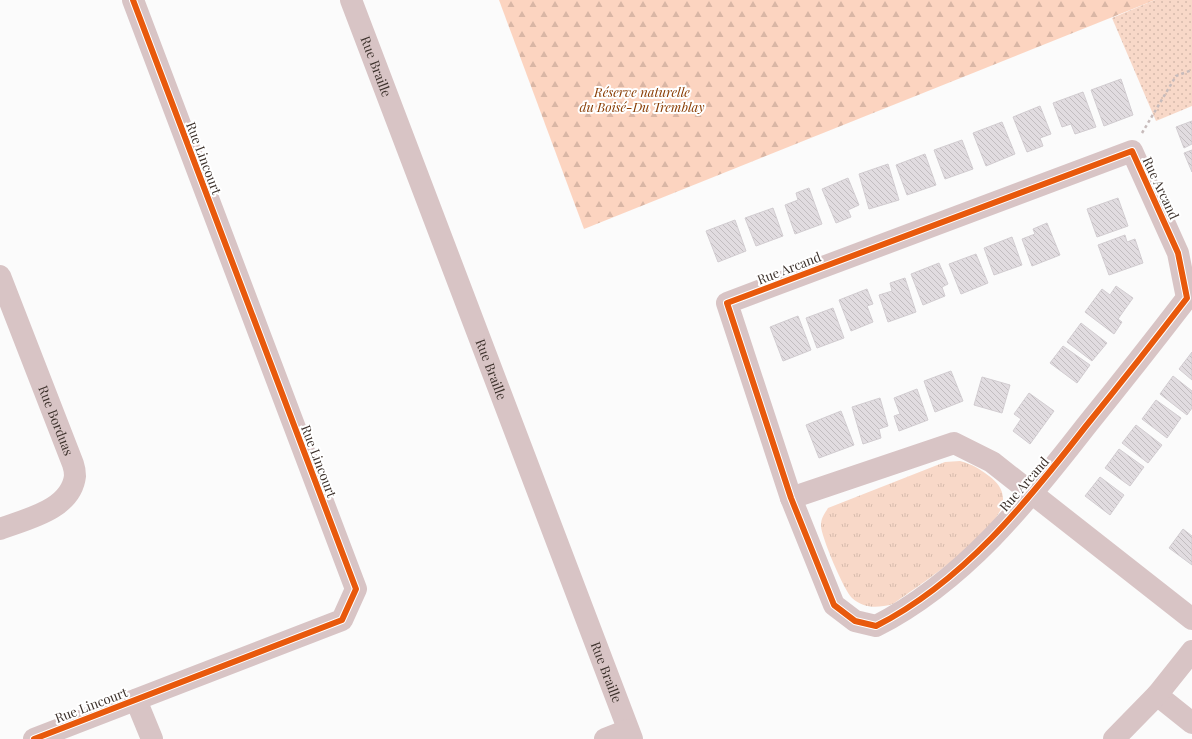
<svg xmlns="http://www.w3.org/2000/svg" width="1192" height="739" viewBox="0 0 1192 739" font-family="'Playfair Display',serif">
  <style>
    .grass { fill: url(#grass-tufts) }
    .forest { fill: url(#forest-firs) }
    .park { fill: url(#park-dots) }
    .building { fill: url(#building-back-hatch); stroke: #d2cdd1 }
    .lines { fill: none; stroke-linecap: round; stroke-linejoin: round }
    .path { stroke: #c7bbbb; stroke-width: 2.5; stroke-dasharray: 3 3; stroke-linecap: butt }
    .street { stroke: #d8c4c5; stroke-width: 22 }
    .cycleway-casing { stroke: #fff; stroke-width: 8 }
    .cycleway { stroke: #e8590c; stroke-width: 6 }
    .labels { text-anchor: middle; stroke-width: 4; stroke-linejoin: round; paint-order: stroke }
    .street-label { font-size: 13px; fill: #3c312b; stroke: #fff }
    .park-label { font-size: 13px; font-style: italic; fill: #883b00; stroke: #fff }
  </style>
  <defs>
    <pattern id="grass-tufts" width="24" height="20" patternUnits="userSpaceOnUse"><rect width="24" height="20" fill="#f8d8c8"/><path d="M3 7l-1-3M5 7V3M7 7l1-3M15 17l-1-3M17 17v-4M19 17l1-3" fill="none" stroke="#d6baac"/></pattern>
    <pattern id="forest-firs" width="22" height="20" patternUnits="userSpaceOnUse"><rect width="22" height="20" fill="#fcd4c0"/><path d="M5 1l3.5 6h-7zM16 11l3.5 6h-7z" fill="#d9b6a5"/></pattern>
    <pattern id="park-dots" width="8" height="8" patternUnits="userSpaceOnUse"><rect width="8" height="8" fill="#f8d8c8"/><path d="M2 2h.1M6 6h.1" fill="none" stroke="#d6baac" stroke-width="1.8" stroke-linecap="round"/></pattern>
    <pattern id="building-back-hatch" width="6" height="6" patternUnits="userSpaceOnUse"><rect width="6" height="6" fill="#e1dce0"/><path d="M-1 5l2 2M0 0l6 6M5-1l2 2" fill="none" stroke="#c2bdc0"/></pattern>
  </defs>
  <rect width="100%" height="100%" fill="#fbfbfb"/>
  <path class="grass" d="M960,461C972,464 980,469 989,476C997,482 1003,489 1003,499C1005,529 917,587 893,604C878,608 864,609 852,598C844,591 820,534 821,525C821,518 825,513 828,508L945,462Z"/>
  <polygon class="forest" points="499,0 1155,0 584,229"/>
  <polygon class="park" points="1155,0 1192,0 1192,106 1156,121 1112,18"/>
  <g class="building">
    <polygon points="1121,79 1133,115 1104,126 1091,90"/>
    <polygon points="1083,92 1096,127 1075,134 1071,124 1062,127 1053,103"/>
    <polygon points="1040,106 1051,134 1040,138 1043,146 1027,152 1013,117"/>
    <polygon points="1192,121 1192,144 1184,148 1176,127"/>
    <polygon points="1002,122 1015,154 986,166 973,133"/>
    <polygon points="962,140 973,169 945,179 934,150"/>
    <polygon points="1192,150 1192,172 1184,153"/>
    <polygon points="925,154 936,185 907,195 896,165"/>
    <polygon points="888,164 899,200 869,209 859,174"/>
    <polygon points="848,178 859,205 848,210 851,217 836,223 822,189"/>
    <polygon points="809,188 822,224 795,234 785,205 798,200 796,193"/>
    <polygon points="1118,198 1128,226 1097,237 1087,209"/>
    <polygon points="773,208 783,236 756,246 745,218"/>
    <polygon points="735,220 746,251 718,262 706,231"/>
    <polygon points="1047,223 1060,255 1032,266 1022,239 1035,234 1033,229"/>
    <polygon points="1125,235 1127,242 1135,239 1143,263 1109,275 1098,245"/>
    <polygon points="1012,237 1022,265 994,275 984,248"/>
    <polygon points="976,254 988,283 961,294 949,264"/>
    <polygon points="939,263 948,284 942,287 945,296 923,305 911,274"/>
    <polygon points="905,278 916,312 888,322 879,295 892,291 890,283"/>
    <polygon points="1116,286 1133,298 1118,319 1122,322 1114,334 1085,312 1102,289 1110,295"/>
    <polygon points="867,289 873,304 867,306 873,322 851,331 839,300"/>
    <polygon points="833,308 844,338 817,348 806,318"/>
    <polygon points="798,316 811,350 783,361 770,327"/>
    <polygon points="1081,323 1107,343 1092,361 1067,342"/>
    <polygon points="1063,346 1090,365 1077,383 1050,363"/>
    <polygon points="1192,352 1192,380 1179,369"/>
    <polygon points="951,371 963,401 935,412 924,381"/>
    <polygon points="1173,376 1192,391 1192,408 1187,415 1160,394"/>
    <polygon points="982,377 1010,385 1002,413 974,405"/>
    <polygon points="917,389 928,420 899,431 894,416 900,414 894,398"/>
    <polygon points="1029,393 1054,411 1030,444 1013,431 1021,419 1014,414"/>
    <polygon points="880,398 888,426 879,429 881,438 863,444 852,407"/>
    <polygon points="1156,400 1181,418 1167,438 1142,419"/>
    <polygon points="841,411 854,445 819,458 806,425"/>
    <polygon points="1136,425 1162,445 1148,463 1122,443"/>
    <polygon points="1119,449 1144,467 1130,486 1105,468"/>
    <polygon points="1100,477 1124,495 1110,515 1085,496"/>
    <polygon points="1183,529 1192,536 1192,565 1169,548"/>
  </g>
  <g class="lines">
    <polyline class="path" points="1142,133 1176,76 1192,70"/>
    <g class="street">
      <path id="s1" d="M351,0L632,739"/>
      <path d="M1132,151L1178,253L1187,298C1154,341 1120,384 1086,426C1027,502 963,582 876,626L855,621L834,605L791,498L727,303Z"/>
      <path id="s2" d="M0,276L73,464C74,467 75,473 75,476C71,510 26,519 0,529"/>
      <polyline points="791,498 954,443 992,462 1192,619"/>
      <polyline points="1157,695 1192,723"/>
      <polyline points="136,700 152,739"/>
      <polyline points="34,739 342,620 356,589 133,0"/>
      <polyline points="605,739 628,730"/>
      <polyline points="1114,739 1157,695 1192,651"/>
    </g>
    <g class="cycleway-casing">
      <g id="cycleway">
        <path d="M1132,151L1178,253L1187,298C1154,341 1120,384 1086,426C1027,502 963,582 876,626L855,621L834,605L791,498L727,303Z"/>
        <polyline points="34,739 342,620 356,589 133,0"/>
      </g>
    </g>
    <use href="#cycleway" class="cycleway"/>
  </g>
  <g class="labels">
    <g class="street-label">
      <text dy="5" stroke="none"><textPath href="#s1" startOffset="71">Rue Braille</textPath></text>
      <text transform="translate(204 158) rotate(69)" y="5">Rue Lincourt</text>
      <text transform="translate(1161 188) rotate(65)" y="5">Rue Arcand</text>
      <text transform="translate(789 268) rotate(-21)" y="5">Rue Arcand</text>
      <text dy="5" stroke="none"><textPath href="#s1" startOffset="395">Rue Braille</textPath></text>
      <text dy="5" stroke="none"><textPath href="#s2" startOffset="155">Rue Borduas</textPath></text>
      <text transform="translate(319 461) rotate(69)" y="5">Rue Lincourt</text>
      <text transform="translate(1024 484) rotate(-49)" y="5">Rue Arcand</text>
      <text dy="5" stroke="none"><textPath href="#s1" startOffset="719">Rue Braille</textPath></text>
      <text transform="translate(91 705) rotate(-21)" y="5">Rue Lincourt</text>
    </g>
    <g class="park-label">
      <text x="642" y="97">Réserve naturelle<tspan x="642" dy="15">du Boisé-Du Tremblay</tspan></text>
    </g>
  </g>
</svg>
